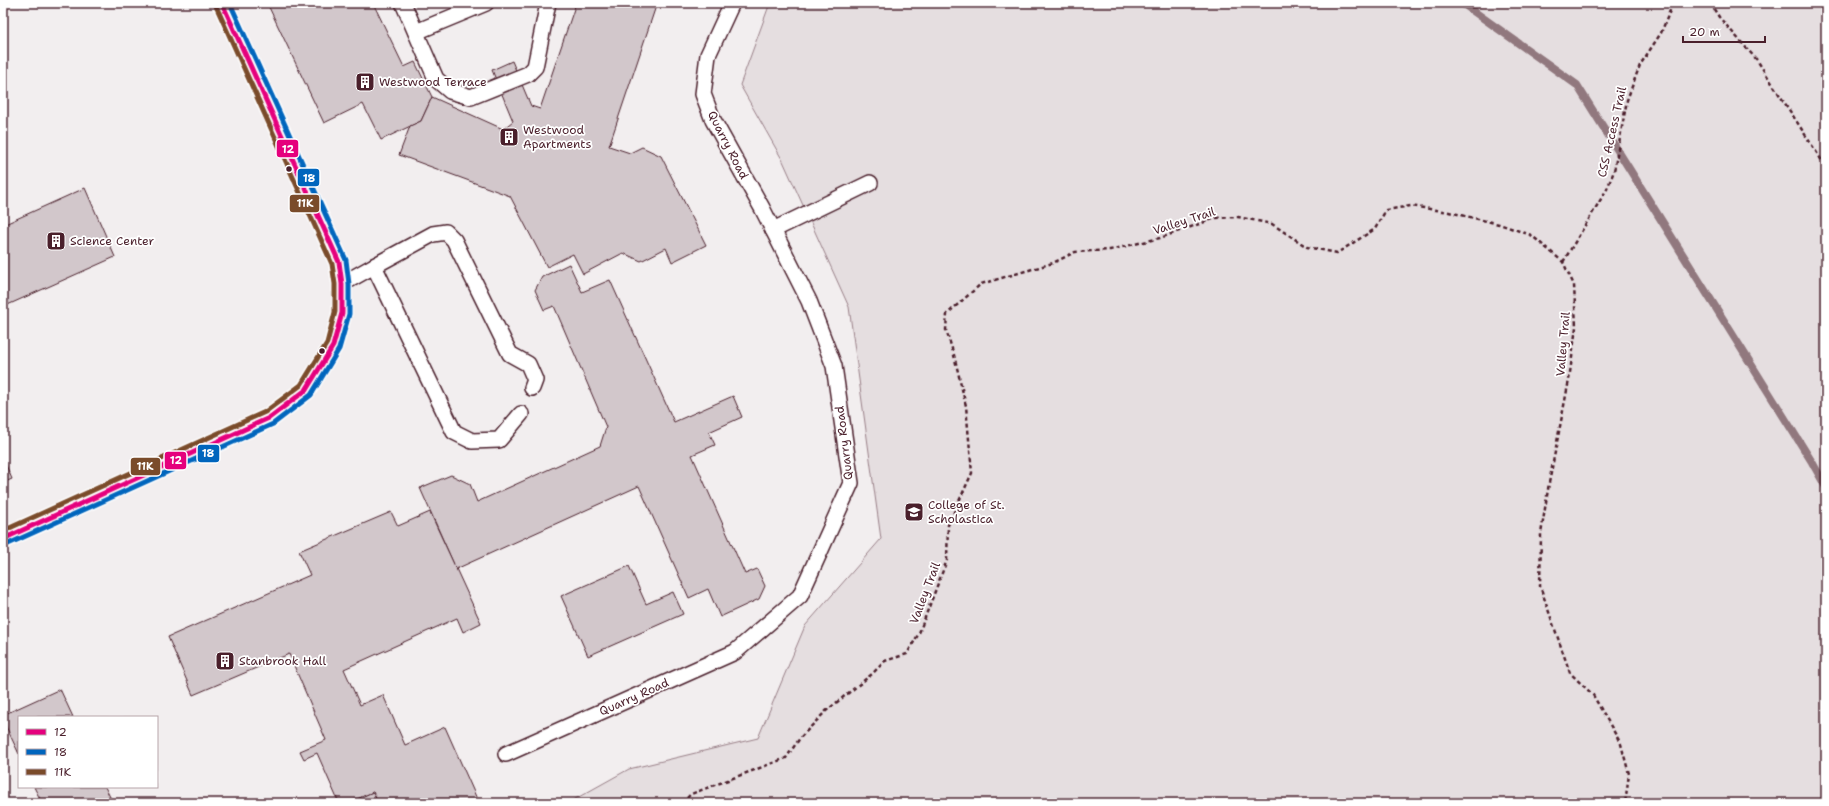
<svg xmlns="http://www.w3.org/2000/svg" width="1829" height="806" viewBox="0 0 1829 806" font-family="'Shantell Sans',sans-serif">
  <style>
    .built { fill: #f2eeef; fill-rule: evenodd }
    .green { fill: #e5dee0; stroke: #987e86 }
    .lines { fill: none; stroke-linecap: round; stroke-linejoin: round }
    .stream { stroke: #91787e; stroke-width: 8 }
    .building { fill: #d2c7cb; stroke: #4a1f2b }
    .service-casing { stroke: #4a1f2b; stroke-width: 18 }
    .path { stroke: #4a1f2b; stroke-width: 2.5; stroke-dasharray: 4 3; stroke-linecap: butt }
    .service { stroke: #fff; stroke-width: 15 }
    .bus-1-casing { stroke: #fff; stroke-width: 8 }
    .bus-2-casing { stroke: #fff; stroke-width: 8 }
    .bus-3-casing { stroke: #fff; stroke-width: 8 }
    .bus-1 { stroke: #e5007d; stroke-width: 5 }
    .bus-2 { stroke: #0065bd; stroke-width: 5 }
    .bus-3 { stroke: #7a4b2a; stroke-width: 5 }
    .bus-dot { fill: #4a1f2b; stroke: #fff; stroke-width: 1.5 }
    .labels { text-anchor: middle; stroke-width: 3.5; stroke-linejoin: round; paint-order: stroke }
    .poi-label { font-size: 12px; fill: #4a1f2b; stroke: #fff; text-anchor: start }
    .street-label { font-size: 12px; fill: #4a1f2b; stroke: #fff }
    .line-badge { stroke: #fff; stroke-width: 1.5 }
    .badge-label { font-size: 11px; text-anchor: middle; font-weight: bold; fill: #fff }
  </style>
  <rect width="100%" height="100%" fill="#fff"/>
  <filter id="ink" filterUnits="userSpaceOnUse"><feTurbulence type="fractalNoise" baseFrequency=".025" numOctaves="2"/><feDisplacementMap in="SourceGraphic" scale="8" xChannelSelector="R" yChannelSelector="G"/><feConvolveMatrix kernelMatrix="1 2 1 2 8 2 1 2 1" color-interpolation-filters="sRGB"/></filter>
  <g filter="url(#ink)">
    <path class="built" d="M3,3H1691L1826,803H3ZM19,717H157V787H19Z"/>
    <polygon class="green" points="770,3 1826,3 1826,803 568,803 629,769 758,738 805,626 881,539 849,307 783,161 740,85"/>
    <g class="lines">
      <polyline class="stream" points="1462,3 1577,85 1812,462 1826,487"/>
    </g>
    <g class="building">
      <polygon points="267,3 373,3 404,67 415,62 432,97 421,121 381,140 363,104 324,123"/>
      <polygon points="576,3 657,3 609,146 630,153 642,147 661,156 706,245 672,262 666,248 641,261 623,253 583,274 573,254 547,267 510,196 399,155 410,126 421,121 432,97 503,129 513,121 492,70 512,61 531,106 540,109"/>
      <polygon points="85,188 115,257 3,307 3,225"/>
      <polygon points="569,264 582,292 610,280 674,422 733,396 742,417 709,432 715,445 692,455 745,574 757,569 765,586 759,599 720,617 708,589 689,598 639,486 456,569 420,488 451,475 470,484 477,502 600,446 606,427 554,306 544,310 535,290 542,277"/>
      <polygon points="3,458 12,479 3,483"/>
      <polygon points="391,512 398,526 430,512 481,623 463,632 457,618 344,669 360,705 383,695 405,745 445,727 477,799 469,803 378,803 373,792 348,803 339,803 317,753 304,759 300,751 326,740 289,654 193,695 168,637 310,575 299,551"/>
      <polygon points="629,566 646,604 673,592 683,614 588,656 561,596"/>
      <polygon points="60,689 73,717 19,717 19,754 3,720 3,715"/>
      <polygon points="34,787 105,787 113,803 42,803"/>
      <polygon points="373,792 378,803 348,803"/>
    </g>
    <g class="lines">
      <g class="service-casing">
        <g id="service">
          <polyline points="403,3 436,79 450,91 471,97 528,74 535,67 548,3"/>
          <polyline points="416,32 486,3"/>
          <polyline points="773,230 870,183"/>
          <polyline points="374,266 433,234 446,232 454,240 510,354 528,364 535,380 532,388"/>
          <polyline points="342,284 374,266 454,432 472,441 499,440 521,414"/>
          <polyline points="3,539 269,418 306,390 333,346 342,313 342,284 339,262 222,3"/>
          <polyline points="506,754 735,652 800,596 851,483 834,366 809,301 762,208 713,120 703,94 708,55 732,3"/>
        </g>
      </g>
      <g class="path">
        <polyline points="1710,3 1719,17 1757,60 1826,167"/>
        <polyline points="1563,262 1607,189 1614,171 1627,100 1640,65 1661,33 1673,3"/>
        <polyline points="682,803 691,794 786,758 800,738 826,711 872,674 885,661 907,654 919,633 947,560 948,525 972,473 966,406 954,355 946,330 947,314 981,284 1053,263 1075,252 1110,250 1160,238 1216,218 1238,217 1272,224 1307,247 1337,253 1375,229 1386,210 1411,206 1449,212 1499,224 1531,235 1563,262 1574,285 1576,327 1569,380 1549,483 1541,534 1540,586 1570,673 1593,695 1621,744 1629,774 1625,803"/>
      </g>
      <use href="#service" class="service"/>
      <g class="bus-1-casing">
        <polyline id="bus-1" points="3,539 269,418 306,390 333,346 342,313 342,284 339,262 222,3"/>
      </g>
      <g class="bus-2-casing">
        <polyline id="bus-2" points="6,545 273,424 311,395 339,349 349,314 349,284 346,260 230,3"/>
      </g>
      <g class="bus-3-casing">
        <polyline id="bus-3" points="3,531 265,412 301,385 327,343 335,312 335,284 332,264 216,6"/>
      </g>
      <use href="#bus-1" class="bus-1"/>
      <use href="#bus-2" class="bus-2"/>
      <use href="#bus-3" class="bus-3"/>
    </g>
  </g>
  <defs>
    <g id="building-square" transform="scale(1)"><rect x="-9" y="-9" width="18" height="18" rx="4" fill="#4a1f2b" stroke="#fff"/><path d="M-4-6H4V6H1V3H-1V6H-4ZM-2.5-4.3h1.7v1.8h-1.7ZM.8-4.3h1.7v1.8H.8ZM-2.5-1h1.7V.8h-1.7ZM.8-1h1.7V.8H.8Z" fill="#fff"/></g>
    <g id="university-square" transform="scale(1)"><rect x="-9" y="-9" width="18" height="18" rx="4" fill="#4a1f2b" stroke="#fff"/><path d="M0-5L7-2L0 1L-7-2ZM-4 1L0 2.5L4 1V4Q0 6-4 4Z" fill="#fff"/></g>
  </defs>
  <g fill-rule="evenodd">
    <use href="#building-square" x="365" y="82"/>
    <use href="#building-square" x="509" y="137"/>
    <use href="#building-square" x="56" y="241"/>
    <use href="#university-square" x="914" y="512"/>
    <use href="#building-square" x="225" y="661"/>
  </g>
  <g class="bus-dot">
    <circle cx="289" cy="169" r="3.5"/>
    <circle cx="322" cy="351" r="3.5"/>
  </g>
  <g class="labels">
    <g class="poi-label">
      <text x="379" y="86">Westwood Terrace</text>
      <text x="523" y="134">Westwood<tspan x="523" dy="14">Apartments</tspan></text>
      <text x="70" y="245">Science Center</text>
      <text x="928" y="509">College of St.<tspan x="928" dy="14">Scholastica</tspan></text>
      <text x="239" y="665">Stanbrook Hall</text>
    </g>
    <g class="street-label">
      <text transform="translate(1612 132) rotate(-77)" y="4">CSS Access Trail</text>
      <text transform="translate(728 145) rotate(63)" y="4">Quarry Road</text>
      <text transform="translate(1184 221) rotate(-18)" y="4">Valley Trail</text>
      <text transform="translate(1563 344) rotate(-85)" y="4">Valley Trail</text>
      <text transform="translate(844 443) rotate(-97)" y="4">Quarry Road</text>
      <text transform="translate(925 593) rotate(-69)" y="4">Valley Trail</text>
      <text transform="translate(634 697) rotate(-24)" y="4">Quarry Road</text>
    </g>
  </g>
  <g class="line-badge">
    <rect x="276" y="139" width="23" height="19" rx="4" fill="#e5007d"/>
    <rect x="297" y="168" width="23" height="19" rx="4" fill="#0065bd"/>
    <rect x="289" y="194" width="31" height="19" rx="4" fill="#7a4b2a"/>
    <rect x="197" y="444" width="23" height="19" rx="4" fill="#0065bd"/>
    <rect x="164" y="451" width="23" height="19" rx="4" fill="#e5007d"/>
    <rect x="130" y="457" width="31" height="19" rx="4" fill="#7a4b2a"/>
  </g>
  <g class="badge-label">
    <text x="288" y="153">12</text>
    <text x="309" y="182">18</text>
    <text x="305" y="207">11K</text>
    <text x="208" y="457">18</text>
    <text x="176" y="464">12</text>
    <text x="145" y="470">11K</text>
  </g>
  <rect width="1829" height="806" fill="none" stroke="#fff" stroke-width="16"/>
  <rect x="8" y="8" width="1813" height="790" fill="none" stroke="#4a1f2b" stroke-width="1.5" filter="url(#ink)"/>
  <rect x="18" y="716" width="140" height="72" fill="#ffffff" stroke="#b7a5aa"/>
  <rect x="26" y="729" width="20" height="6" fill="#e5007d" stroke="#b7a5aa"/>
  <text x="54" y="736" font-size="12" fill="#4a1f2b">12</text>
  <rect x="26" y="749" width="20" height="6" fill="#0065bd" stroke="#b7a5aa"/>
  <text x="54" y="756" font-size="12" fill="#4a1f2b">18</text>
  <rect x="26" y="769" width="20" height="6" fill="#7a4b2a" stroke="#b7a5aa"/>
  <text x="54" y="776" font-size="12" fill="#4a1f2b">11K</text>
  <path d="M1683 36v6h82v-6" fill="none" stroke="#4a1f2b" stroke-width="2"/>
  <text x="1689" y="36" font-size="12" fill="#4a1f2b" stroke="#ffffff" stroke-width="3" paint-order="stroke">20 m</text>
</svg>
